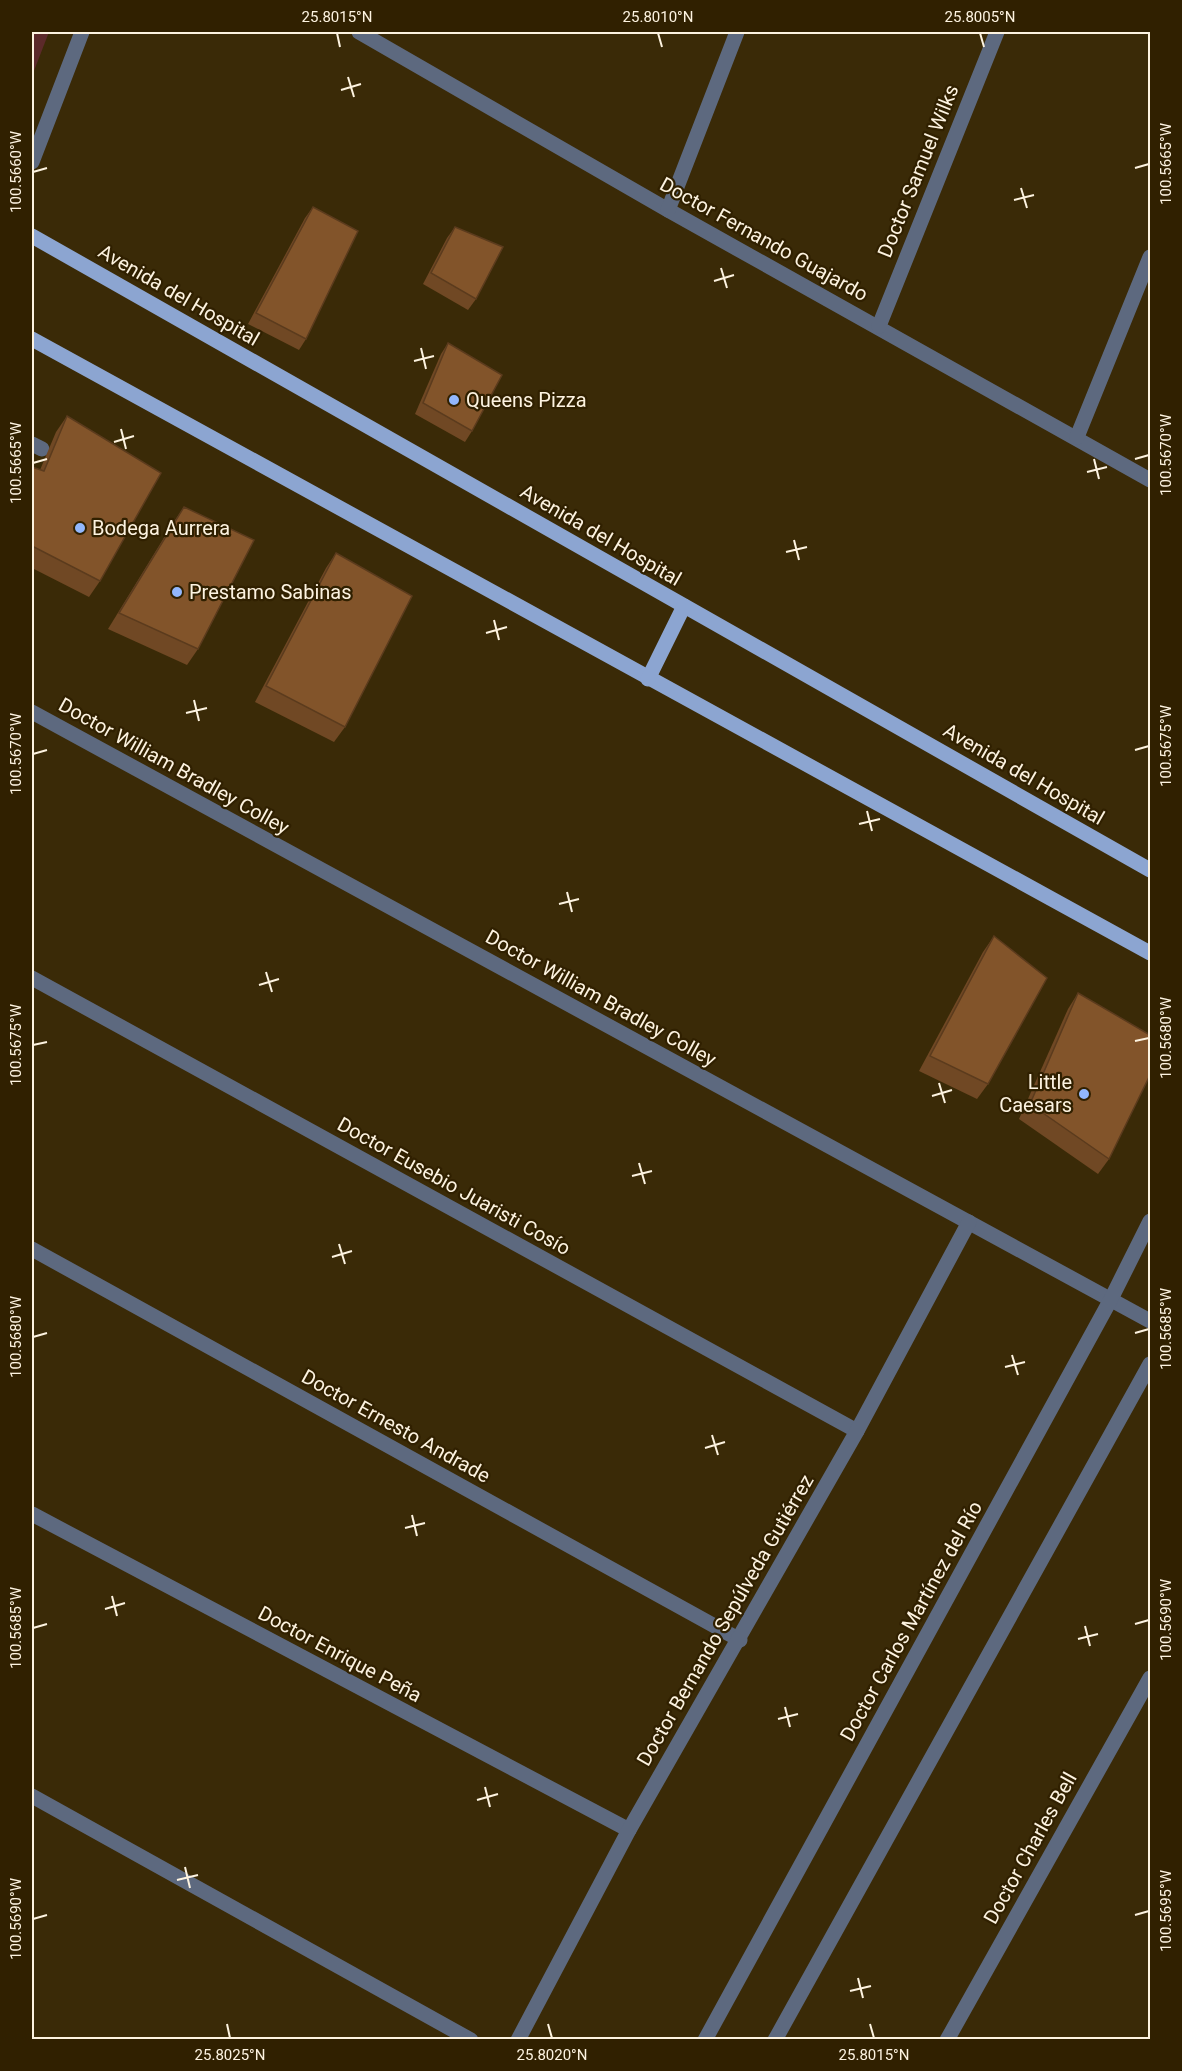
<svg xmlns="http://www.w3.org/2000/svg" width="1182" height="2071" viewBox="0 0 1182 2071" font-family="Roboto,sans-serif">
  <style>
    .green { fill: #5c2a2a }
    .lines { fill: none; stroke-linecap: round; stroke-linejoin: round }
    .service { stroke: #5d697f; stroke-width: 15 }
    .minor { stroke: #5d697f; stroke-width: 15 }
    .primary { stroke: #8ca5d1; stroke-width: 15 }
    .wall { fill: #704824 }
    .building { fill: #82542a; stroke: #5b3b1d; stroke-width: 1.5 }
    .ticks { fill: none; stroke: #fdf3e0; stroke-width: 2 }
    .poi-dot { fill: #92b7fd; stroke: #302000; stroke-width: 2 }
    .labels { text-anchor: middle; stroke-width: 4.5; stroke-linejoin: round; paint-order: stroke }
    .street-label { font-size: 20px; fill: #fdf3e0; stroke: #302000 }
    .poi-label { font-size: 20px; fill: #fdf3e0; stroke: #302000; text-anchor: start }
    .neatline { fill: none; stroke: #fdf3e0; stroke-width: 2 }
    .ticks-label { font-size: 15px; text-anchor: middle; fill: #fdf3e0 }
  </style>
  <rect width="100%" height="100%" fill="#3a2a07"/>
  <polygon class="green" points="32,32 49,32 32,76"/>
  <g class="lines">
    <polyline class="service" points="32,444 42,449"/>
    <g class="minor">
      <polyline points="359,32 668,210 1150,480"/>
      <polyline points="32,162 82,32"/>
      <polyline points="668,210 737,32"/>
      <polyline points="879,326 997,32"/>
      <polyline points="1077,437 1150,257"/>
      <polyline points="32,712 1150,1321"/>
      <polyline points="32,978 857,1431"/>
      <polyline points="32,1249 740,1640"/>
      <polyline points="32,1514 629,1830"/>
      <polyline points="32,1796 471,2040"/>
      <polyline points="518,2040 629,1830 857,1431 969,1222"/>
      <polyline points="705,2040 1111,1299 1150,1221"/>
      <polyline points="775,2040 1150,1364"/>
      <polyline points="947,2040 1150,1678"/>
    </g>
    <g class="primary">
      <polyline points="32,236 1150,870"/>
      <polyline points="32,339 1150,953"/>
      <polyline points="648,679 684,606"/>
    </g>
  </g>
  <g class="wall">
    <polygon points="313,207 306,339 299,350 248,324 305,218"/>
    <polygon points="455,227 476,299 468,310 423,284 447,238"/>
    <polygon points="448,343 472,431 465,442 415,414 441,354"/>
    <polygon points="67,416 100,581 89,597 32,568 32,467 40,470 56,432"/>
    <polygon points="184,507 198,649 187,665 108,629 173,523"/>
    <polygon points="336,553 345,727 334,742 255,702 326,568"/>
    <polygon points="994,936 988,1084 977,1099 919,1071 983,952"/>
    <polygon points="1078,993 1109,1159 1098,1174 1019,1119 1068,1009"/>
  </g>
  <g class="building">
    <polygon points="313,207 358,231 306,339 256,313"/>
    <polygon points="455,227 503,247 476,299 431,273"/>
    <polygon points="448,343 502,375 472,431 423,403"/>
    <polygon points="67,416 161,473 100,581 32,546 32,467 44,471"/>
    <polygon points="184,507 254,540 198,649 119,613"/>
    <polygon points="336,553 412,596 345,727 266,686"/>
    <polygon points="994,936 1047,978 988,1084 930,1056"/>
    <polygon points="1078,993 1150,1035 1150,1075 1109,1159 1030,1104"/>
  </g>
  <path class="ticks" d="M337,33L340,47M658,33L662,47M980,33L984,47M348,77L354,97M341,90L361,84M1135,168L1149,164M33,172L47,168M1021,188L1027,208M1014,200L1034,195M721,268L727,288M714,281L734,275M421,348L426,369M414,361L434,356M121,429L126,449M114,442L134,436M1094,459L1099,479M1135,459L1149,455M33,463L47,459M1087,472L1107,467M794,540L799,560M786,552L807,547M494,620L499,640M486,633L507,627M194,700L199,721M186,713L207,708M1135,750L1149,746M33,754L47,750M867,811L872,831M859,824L880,819M567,892L572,912M559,904L579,899M266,972L272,992M259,985L279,979M1135,1041L1149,1038M33,1045L47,1042M939,1083L945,1103M932,1096L952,1090M639,1163L645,1184M632,1176L652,1171M339,1244L345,1264M332,1257L352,1251M1135,1333L1149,1329M33,1337L47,1333M1012,1355L1018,1375M1005,1367L1025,1362M712,1435L718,1455M705,1448L725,1442M412,1515L417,1536M405,1528L425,1523M112,1596L117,1616M105,1609L125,1603M1135,1624L1149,1620M1085,1626L1090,1646M33,1628L47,1624M1078,1639L1098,1634M785,1707L790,1727M778,1719L798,1714M485,1787L490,1807M477,1800L498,1794M185,1867L190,1888M177,1880L198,1875M1135,1915L1149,1911M33,1919L47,1915M858,1978L863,1998M850,1991L871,1986M227,2024L230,2038M548,2024L552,2038M870,2024L874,2038"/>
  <g class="poi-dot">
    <circle cx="454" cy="400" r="6"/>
    <circle cx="80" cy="528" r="6"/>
    <circle cx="177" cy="592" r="6"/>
    <circle cx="1084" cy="1094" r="6"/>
  </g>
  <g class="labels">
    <g class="street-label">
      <text transform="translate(918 171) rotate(-68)" y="7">Doctor Samuel Wilks</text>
      <text transform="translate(764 239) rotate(29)" y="7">Doctor Fernando Guajardo</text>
      <text transform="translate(179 295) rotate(30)" y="7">Avenida del Hospital</text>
      <text transform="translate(601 535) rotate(30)" y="7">Avenida del Hospital</text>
      <text transform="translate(174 766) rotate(29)" y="7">Doctor William Bradley Colley</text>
      <text transform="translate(1024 774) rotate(30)" y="7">Avenida del Hospital</text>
      <text transform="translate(601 998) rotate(29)" y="7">Doctor William Bradley Colley</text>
      <text transform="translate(454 1186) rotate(29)" y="7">Doctor Eusebio Juaristi Cosío</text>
      <text transform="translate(396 1426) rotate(29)" y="7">Doctor Ernesto Andrade</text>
      <text transform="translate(725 1620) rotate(-60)" y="7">Doctor Bernando Sepúlveda Gutiérrez</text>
      <text transform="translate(911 1621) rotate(-61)" y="7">Doctor Carlos Martínez del Río</text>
      <text transform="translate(340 1654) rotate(28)" y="7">Doctor Enrique Peña</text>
      <text transform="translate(1030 1848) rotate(-61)" y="7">Doctor Charles Bell</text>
    </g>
    <g class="poi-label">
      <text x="466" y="407">Queens Pizza</text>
      <text x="92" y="535">Bodega Aurrera</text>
      <text x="189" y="599">Prestamo Sabinas</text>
      <text x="1072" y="1089" text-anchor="end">Little<tspan x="1072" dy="23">Caesars</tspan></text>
    </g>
  </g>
  <rect width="1182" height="2071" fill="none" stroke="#302000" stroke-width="66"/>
  <rect x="33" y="33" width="1116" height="2005" class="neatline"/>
  <g class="ticks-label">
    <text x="337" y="22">25.8015°N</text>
    <text x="658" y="22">25.8010°N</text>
    <text x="980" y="22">25.8005°N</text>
    <text transform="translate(1166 164) rotate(-90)" y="5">100.5665°W</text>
    <text transform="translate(16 172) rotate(-90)" y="5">100.5660°W</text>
    <text transform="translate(1166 455) rotate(-90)" y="5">100.5670°W</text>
    <text transform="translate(16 463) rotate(-90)" y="5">100.5665°W</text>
    <text transform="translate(1166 746) rotate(-90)" y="5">100.5675°W</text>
    <text transform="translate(16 754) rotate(-90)" y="5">100.5670°W</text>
    <text transform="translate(1166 1038) rotate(-90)" y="5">100.5680°W</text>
    <text transform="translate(16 1045) rotate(-90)" y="5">100.5675°W</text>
    <text transform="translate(1166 1329) rotate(-90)" y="5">100.5685°W</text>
    <text transform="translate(16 1337) rotate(-90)" y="5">100.5680°W</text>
    <text transform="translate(1166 1620) rotate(-90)" y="5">100.5690°W</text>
    <text transform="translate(16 1628) rotate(-90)" y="5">100.5685°W</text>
    <text transform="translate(1166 1911) rotate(-90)" y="5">100.5695°W</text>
    <text transform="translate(16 1919) rotate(-90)" y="5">100.5690°W</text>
    <text x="230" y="2060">25.8025°N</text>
    <text x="552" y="2060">25.8020°N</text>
    <text x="874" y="2060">25.8015°N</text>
  </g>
</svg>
